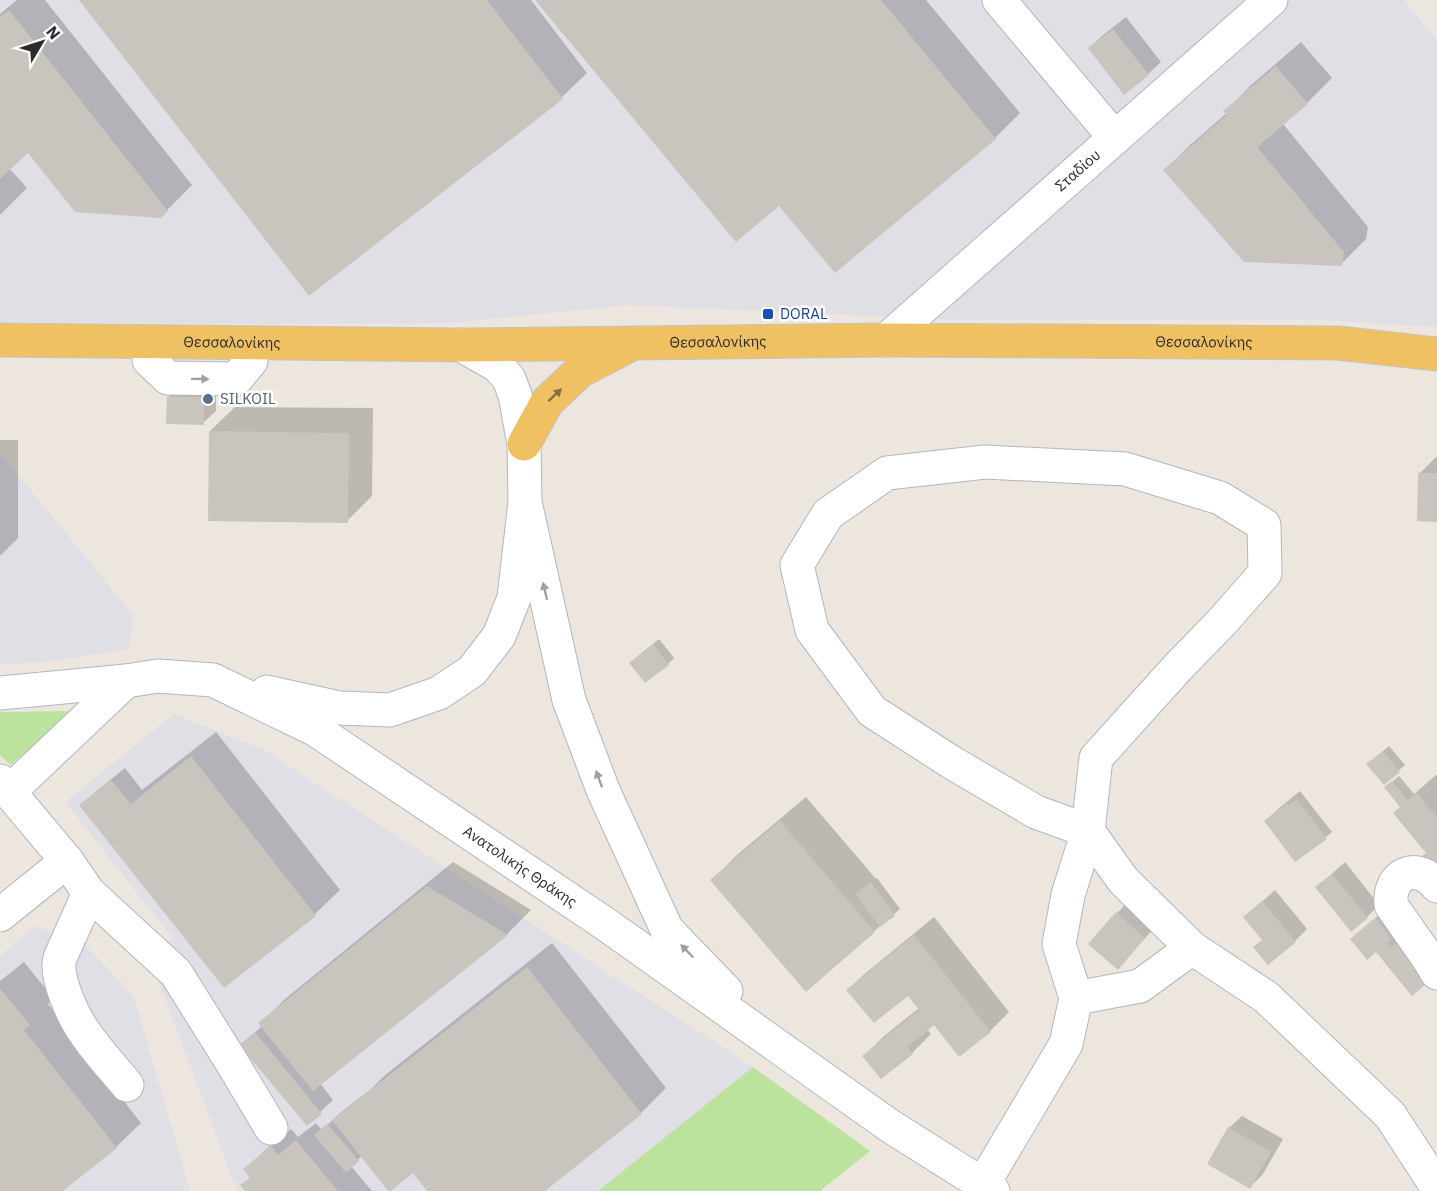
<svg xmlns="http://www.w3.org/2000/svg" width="1437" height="1191" viewBox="0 0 1437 1191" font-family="'IBM Plex Sans',sans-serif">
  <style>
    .industrial { fill: #e0dfe6 }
    .green { fill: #bbe39d }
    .shadow { fill: #0003 }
    .building { fill: #c9c4bd }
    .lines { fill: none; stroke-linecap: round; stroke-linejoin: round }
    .minor-casing { stroke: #b2b6bf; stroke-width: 35 }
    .major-casing { stroke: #c4c4c4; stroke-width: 35 }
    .minor { stroke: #fff; stroke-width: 33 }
    .major { stroke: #efc163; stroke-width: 33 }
    .oneway { fill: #a0a0a0 }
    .oneway2 { fill: #846f45 }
    .transit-dot { fill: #1a4fb4; stroke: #fff; stroke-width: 2 }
    .service-dot { fill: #5c6f8a; stroke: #fff; stroke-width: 2 }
    .labels { text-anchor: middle; stroke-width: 5; stroke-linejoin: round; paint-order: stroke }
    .street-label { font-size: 15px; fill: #2c2c2c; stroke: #fff }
    .transit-label { font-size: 15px; fill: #164399; stroke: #fff; text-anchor: start }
    .service-label { font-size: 15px; fill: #4e5e75; stroke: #fff; text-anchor: start }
  </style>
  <rect width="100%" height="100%" fill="#ede6df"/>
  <g class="industrial">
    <polygon points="0,0 1404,0 1437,41 1437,327 1318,320 962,320 628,305 452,323 231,324 0,322"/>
    <polygon points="0,453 133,615 129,649 46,662 0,664"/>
    <polygon points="174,714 264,750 753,1067 598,1191 237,1191 149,956 173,938 65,802"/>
    <polygon points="35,926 87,947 134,997 190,1191 0,1191 0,956"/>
  </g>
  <g class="green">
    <polygon points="75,711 10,765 0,755 0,712"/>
    <polygon points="753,1067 870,1151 820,1191 598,1191"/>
  </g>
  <g class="shadow">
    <polygon points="17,0 45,0 192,185 161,216 28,151 9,168 27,188 0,215 0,14"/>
    <polygon points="81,0 531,0 587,73 562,97 310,294"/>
    <polygon points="537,0 926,0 1020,113 995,138 835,271 779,204"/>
    <polygon points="1126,17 1161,62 1148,74 1090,48 1102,36"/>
    <polygon points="1301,42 1332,78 1307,103 1283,124 1368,227 1366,239 1341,264 1165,170 1190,145 1227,113 1226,111 1250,86"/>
    <polygon points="181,385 216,385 216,411 203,423 168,397"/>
    <polygon points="235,407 373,408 372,496 347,521 210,431"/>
    <polygon points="0,440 18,440 18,538 0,556"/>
    <polygon points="1437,456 1437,520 1420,473"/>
    <polygon points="659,639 674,658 668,664 637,657"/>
    <polygon points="216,732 340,890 315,914 224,986 81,805 94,793 125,768 142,790"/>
    <polygon points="1389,746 1405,765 1384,783 1374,759"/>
    <polygon points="1436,775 1437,776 1437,880 1427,852 1401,807 1392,782 1399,776 1414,794"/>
    <polygon points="1300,791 1332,832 1326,837 1265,821 1278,809"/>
    <polygon points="806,797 876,879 877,878 900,909 806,989 712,880 737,855"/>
    <polygon points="453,862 531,910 507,934 320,1083 333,1100 307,1124 241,1045 262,1026 260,1024 285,999"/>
    <polygon points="1345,862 1379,905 1367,917 1317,887"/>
    <polygon points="1275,890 1307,929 1295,941 1263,939 1245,917"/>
    <polygon points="1129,901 1157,925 1118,968 1117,913"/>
    <polygon points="1388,907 1437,965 1352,939"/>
    <polygon points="934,917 1009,1012 990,1031 960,1055 934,1023 927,1029 931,1034 912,1053 864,1056 883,1037 919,1008 908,994 848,990 861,977"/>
    <polygon points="552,943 666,1088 641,1113 542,1191 429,1191 414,1171 362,1156 351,1166 372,1191 247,1191 242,1186 251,1177 245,1170 264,1151 291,1129 298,1137 316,1123 322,1130 340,1113 371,1089 384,1076"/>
    <polygon points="24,962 54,999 48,1004 141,1123 116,1147 61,1191 0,1191 0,981"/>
    <polygon points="1242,1116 1283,1139 1263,1174 1250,1187 1229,1128"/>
  </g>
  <g class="building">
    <polygon points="79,0 487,0 563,99 309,296"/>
    <polygon points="535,0 881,0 996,139 835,273 779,206 736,242"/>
    <polygon points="9,10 168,211 161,218 75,212 28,153 0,179 0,17"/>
    <polygon points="1113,29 1149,75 1124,95 1088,48"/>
    <polygon points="1276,66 1308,104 1257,147 1344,252 1342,266 1244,262 1163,170 1227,115 1223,111"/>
    <polygon points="167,397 204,397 204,425 166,424"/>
    <polygon points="209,431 349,433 348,523 208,521"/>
    <polygon points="1418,473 1437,473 1437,522 1417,521"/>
    <polygon points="653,644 669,665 645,683 629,663"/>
    <polygon points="1383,751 1400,772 1384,785 1366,764"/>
    <polygon points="191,756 316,916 224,988 79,805 111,780 131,804"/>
    <polygon points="1392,781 1408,800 1417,793 1437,818 1437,883 1418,859 1426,853 1393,813 1400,807 1384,787"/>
    <polygon points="1297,799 1327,839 1295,862 1264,821 1287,803 1289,805"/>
    <polygon points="780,821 875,932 806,992 710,880"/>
    <polygon points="1332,874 1368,918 1351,932 1315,887"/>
    <polygon points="871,882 895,916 880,927 855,894"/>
    <polygon points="427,886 508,935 313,1091 258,1023"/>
    <polygon points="1262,901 1296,942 1268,965 1253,947 1262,940 1243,917"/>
    <polygon points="1116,912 1145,938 1118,970 1088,944"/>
    <polygon points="1375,918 1392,939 1387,943 1391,947 1396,943 1428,982 1412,996 1376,952 1367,960 1350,939"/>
    <polygon points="914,935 991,1032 959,1057 934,1025 907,1047 913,1054 881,1079 862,1056 919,1010 908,996 874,1023 846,990"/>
    <polygon points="527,967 642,1114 545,1191 427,1191 413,1173 391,1191 388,1191 332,1120"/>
    <polygon points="0,988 30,1025 24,1030 117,1148 63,1191 0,1191"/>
    <polygon points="255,1032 322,1114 307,1126 239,1045"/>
    <polygon points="327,1124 359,1161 346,1173 314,1135"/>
    <polygon points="1228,1127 1271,1152 1250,1189 1207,1164"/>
    <polygon points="296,1140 338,1191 245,1191 240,1185 250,1178 243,1169 271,1146 278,1155"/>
  </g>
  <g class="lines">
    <g class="minor-casing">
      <g id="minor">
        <polyline points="999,0 1115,138"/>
        <path id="s1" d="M886,340L1271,0"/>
        <polyline points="149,360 168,378 236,379 251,361"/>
        <polyline points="525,502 569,700 603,790 667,930 726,991"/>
        <polyline points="267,692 340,708 390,710 439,693 472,671 499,636 514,598 525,502 524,444 515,395 509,379 498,366 461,345"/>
        <path id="s2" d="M0,693L126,681L158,676L213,680L316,730L604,923L890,1126L993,1191"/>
        <polyline points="0,781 67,861 89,893 176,973 231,1061 271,1128"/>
        <polyline points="9,792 126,681"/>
        <path d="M1437,886C1417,861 1388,873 1391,905L1426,955L1437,973"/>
        <path d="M89,893L60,958C54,976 74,1018 85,1033C97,1051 113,1068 127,1085"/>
        <polyline points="0,915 67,861"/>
        <polyline points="1076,998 1140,986 1192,948"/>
        <polyline points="979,1191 1066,1044 1076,998 1059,944 1068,895 1088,831 1096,758 1179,666 1221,623 1265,573 1264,525 1220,498 1125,469 985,462 887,473 828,514 797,565 812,630 872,711 951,762 1036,812 1088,831 1123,880 1192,948 1266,997 1390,1115 1437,1187"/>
      </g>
    </g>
    <g class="major-casing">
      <g id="major">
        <path id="s3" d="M0,340L461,345L886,340L1338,343L1437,354"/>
        <polyline points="524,444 547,402 580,371 626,347"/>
      </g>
    </g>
    <use href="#minor" class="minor"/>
    <use href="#major" class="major"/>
  </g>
  <defs><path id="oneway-solid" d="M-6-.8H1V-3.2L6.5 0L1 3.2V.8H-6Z" transform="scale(1.5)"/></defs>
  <g class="oneway">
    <use href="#oneway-solid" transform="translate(200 379) rotate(1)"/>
    <use href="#oneway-solid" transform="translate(545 591) rotate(-103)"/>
    <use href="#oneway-solid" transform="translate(599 779) rotate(-110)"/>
    <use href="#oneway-solid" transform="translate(687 951) rotate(-134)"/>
  </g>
  <use class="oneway2" href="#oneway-solid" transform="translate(555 395) rotate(-43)"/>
  <rect class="transit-dot" x="762" y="308" width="12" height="12" rx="3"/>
  <circle class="service-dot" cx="208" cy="399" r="6"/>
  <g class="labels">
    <g class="street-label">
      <text dy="5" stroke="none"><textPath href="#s1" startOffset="256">Σταδίου</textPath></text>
      <text dy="5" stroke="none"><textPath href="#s3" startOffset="232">Θεσσαλονίκης</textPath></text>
      <text dy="5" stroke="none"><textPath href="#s3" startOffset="1204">Θεσσαλονίκης</textPath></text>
      <text dy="5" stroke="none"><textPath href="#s3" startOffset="718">Θεσσαλονίκης</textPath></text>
      <text dy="5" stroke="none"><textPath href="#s2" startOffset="574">Ανατολικής Θράκης</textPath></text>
    </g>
    <g class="transit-label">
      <text x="780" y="319">DORAL</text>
    </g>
    <g class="service-label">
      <text x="220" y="404">SILKOIL</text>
    </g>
  </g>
  <g transform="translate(42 42) rotate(51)" stroke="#ffffff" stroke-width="4.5" paint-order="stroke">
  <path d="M0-4.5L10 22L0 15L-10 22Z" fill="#2c2c2c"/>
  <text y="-9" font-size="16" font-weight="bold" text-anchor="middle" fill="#2c2c2c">N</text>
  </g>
</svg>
